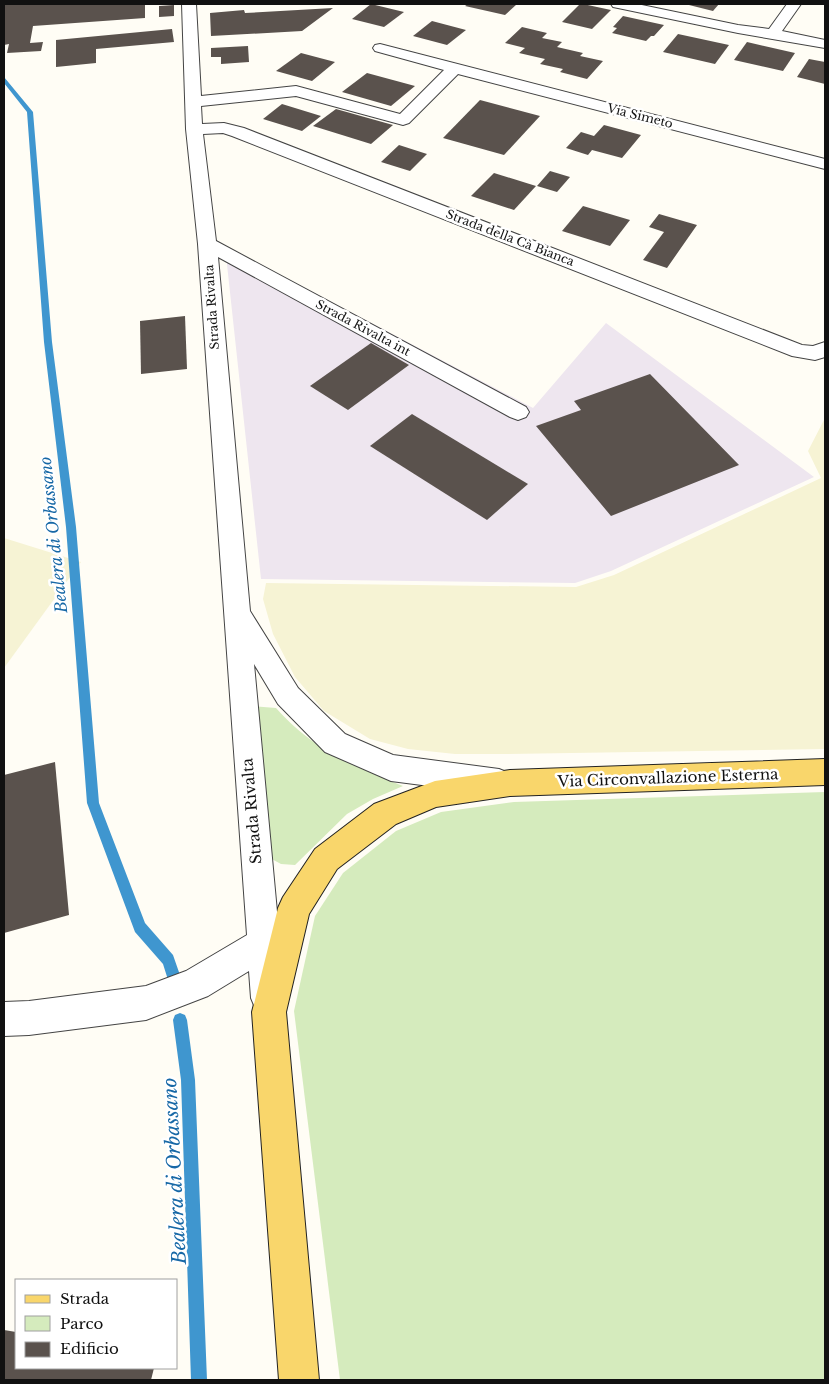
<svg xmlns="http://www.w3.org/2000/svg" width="829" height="1384" viewBox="0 0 829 1384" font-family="'Libre Baskerville',serif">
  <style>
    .industrial { fill: #eee6ef }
    .farmland { fill: #f6f3d4 }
    .green { fill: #d5ebbd }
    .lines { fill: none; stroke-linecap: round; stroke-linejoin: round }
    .stream { fill: #3f96cf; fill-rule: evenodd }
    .building { fill: #5a524d }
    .minor-casing { stroke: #444; stroke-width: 2 }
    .major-casing { stroke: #222; stroke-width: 2 }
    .minor { fill: #fff; fill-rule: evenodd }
    .major { fill: #f9d66b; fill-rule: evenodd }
    .labels { text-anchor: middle; stroke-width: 5; stroke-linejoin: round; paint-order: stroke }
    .far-street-label { font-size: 12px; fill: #111; stroke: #fff }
    .street-label { font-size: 15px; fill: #111; stroke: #fff }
    .water-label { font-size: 16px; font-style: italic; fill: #1768a6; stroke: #fff }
    .near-water-label { font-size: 19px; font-style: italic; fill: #1768a6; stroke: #fff }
  </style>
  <rect width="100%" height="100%" fill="#fffdf5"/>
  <polygon class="industrial" points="225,246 533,408 606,323 814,477 611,571 575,583 261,579"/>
  <g class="farmland">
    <polygon points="825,418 825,749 503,754 455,754 408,749 370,739 324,711 295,677 273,634 263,599 266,583 576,587 614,575 821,478 808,451"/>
    <polygon points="4,538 81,562 4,668"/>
  </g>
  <g class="green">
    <path d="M250,706L276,708C315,751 351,765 403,786L373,799L347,814L295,865L281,864L268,857Z"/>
    <polygon points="825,792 825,1380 340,1380 294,1011 315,916 343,873 396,831 441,812 514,802"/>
  </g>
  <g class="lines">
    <g class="stream">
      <polygon points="4,77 33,112 52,342 76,527 99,803 145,923 173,955 181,978 179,983 174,985 169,983 163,964 135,932 87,803 66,527 44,342 27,112 4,83"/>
      <polygon points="180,1013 185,1015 187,1020 195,1080 207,1380 191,1380 181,1080 173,1020 175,1015"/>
    </g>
  </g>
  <g class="building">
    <polygon points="4,4 145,4 145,18 33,26 30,43 43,42 41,51 7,53 9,44 4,45"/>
    <polygon points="371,4 404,12 384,27 352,19"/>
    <polygon points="468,4 517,4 505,15 465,6"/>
    <polygon points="580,4 583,4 611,10 592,29 562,22"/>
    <polygon points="685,4 719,4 713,11"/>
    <polygon points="174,5 174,16 159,17 159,6"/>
    <polygon points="333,8 302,31 211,36 210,13 244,10 245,13"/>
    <polygon points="623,16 664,25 654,36 651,36 646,41 612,33 617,28 613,27"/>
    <polygon points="432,21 466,30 447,45 413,36"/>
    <polygon points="522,27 547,33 542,38 562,42 557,47 583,53 580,56 603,61 587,79 560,72 563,69 540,64 545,59 519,53 525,48 505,43"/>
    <polygon points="172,29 174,42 96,49 96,63 56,67 56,40"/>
    <polygon points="678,34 729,45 715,64 663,52"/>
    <polygon points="747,42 795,53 783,71 734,60"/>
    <polygon points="248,46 249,62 221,64 221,57 211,57 211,48"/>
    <polygon points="301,53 335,62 312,81 276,71"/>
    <polygon points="809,59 825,62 825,84 797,77"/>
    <polygon points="367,73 415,86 391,106 342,92"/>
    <polygon points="480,100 540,116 504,155 443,138"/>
    <polygon points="282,104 321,116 302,131 263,119"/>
    <polygon points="336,109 393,125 371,144 313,126"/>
    <polygon points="604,125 641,135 622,158 592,150 588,155 566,148 581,132 594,136"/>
    <polygon points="399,145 427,154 410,171 381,162"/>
    <polygon points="550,171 570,177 557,192 537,186"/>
    <polygon points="494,173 536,186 514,210 471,196"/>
    <polygon points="583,206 630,220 610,246 562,231"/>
    <polygon points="659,214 697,225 667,268 643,260 664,232 649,227"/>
    <polygon points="185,316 187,369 141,374 140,321"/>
    <polygon points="371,343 409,365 348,410 310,386"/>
    <polygon points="650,374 739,465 611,516 536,426 581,410 574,401"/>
    <polygon points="412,414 528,484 487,520 370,446"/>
    <polygon points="55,762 69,915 4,933 4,775"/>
    <polygon points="4,1330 16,1332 16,1368 154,1368 151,1380 4,1380"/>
  </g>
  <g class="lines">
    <g class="minor-casing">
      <g id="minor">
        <polygon points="182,4 196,4 201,96 296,86 400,114 444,70 375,51 373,48 375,45 380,44 825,159 825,169 458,74 409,123 403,125 296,96 201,106 202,124 224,123 244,128 802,345 813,346 825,342 825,357 815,360 792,356 232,136 223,133 203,134 216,241 526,407 529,412 526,417 518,420 510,417 218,257 250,611 298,688 345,734 393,755 499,769 509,773 514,782 509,791 499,795 391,781 325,752 278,704 254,664 285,998 280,1010 268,1015 256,1010 251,998 249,971 208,996 146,1020 29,1035 4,1036 4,1002 29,1001 146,986 186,971 247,935 198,244 186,129"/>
        <polygon points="611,4 637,4 738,25 769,29 787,4 801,4 782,31 825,40 825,48 738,33 618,8 613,7"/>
      </g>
    </g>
    <g class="major-casing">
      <polygon id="major" points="825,759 825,785 510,796 436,807 396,824 337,869 309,914 286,1012 319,1380 279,1380 252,1012 278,908 283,897 315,849 374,804 435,781 510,770"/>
    </g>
    <use href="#minor" class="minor"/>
    <use href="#major" class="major"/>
  </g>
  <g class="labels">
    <g class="far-street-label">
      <text transform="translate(640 116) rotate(14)" y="4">Via Simeto</text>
      <text transform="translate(510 238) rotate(21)" y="4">Strada della Cà Bianca</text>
      <text transform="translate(212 307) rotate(-94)" y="4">Strada Rivalta</text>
      <text transform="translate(363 328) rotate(28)" y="4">Strada Rivalta int</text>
    </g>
    <g class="street-label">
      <text transform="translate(668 778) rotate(-2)" y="5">Via Circonvallazione Esterna</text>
      <text transform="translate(252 811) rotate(-95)" y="5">Strada Rivalta</text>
    </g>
    <g class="water-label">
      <text transform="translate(53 535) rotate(-96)" y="6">Bealera di Orbassano</text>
    </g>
    <g class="near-water-label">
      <text transform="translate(174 1171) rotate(-93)" y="7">Bealera di Orbassano</text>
    </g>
  </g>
  <rect width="829" height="1384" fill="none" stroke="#111111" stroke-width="10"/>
  <rect x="15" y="1279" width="162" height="90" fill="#ffffff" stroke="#a0a0a0"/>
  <rect x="25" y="1295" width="25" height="8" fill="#f9d66b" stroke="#a0a0a0"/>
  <text x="60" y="1304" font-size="15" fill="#111111">Strada</text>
  <rect x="25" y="1316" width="25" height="15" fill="#d5ebbd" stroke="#a0a0a0"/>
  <text x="60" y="1329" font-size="15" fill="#111111">Parco</text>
  <rect x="25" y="1342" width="25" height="15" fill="#5a524d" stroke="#a0a0a0"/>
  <text x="60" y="1354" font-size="15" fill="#111111">Edificio</text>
</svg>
